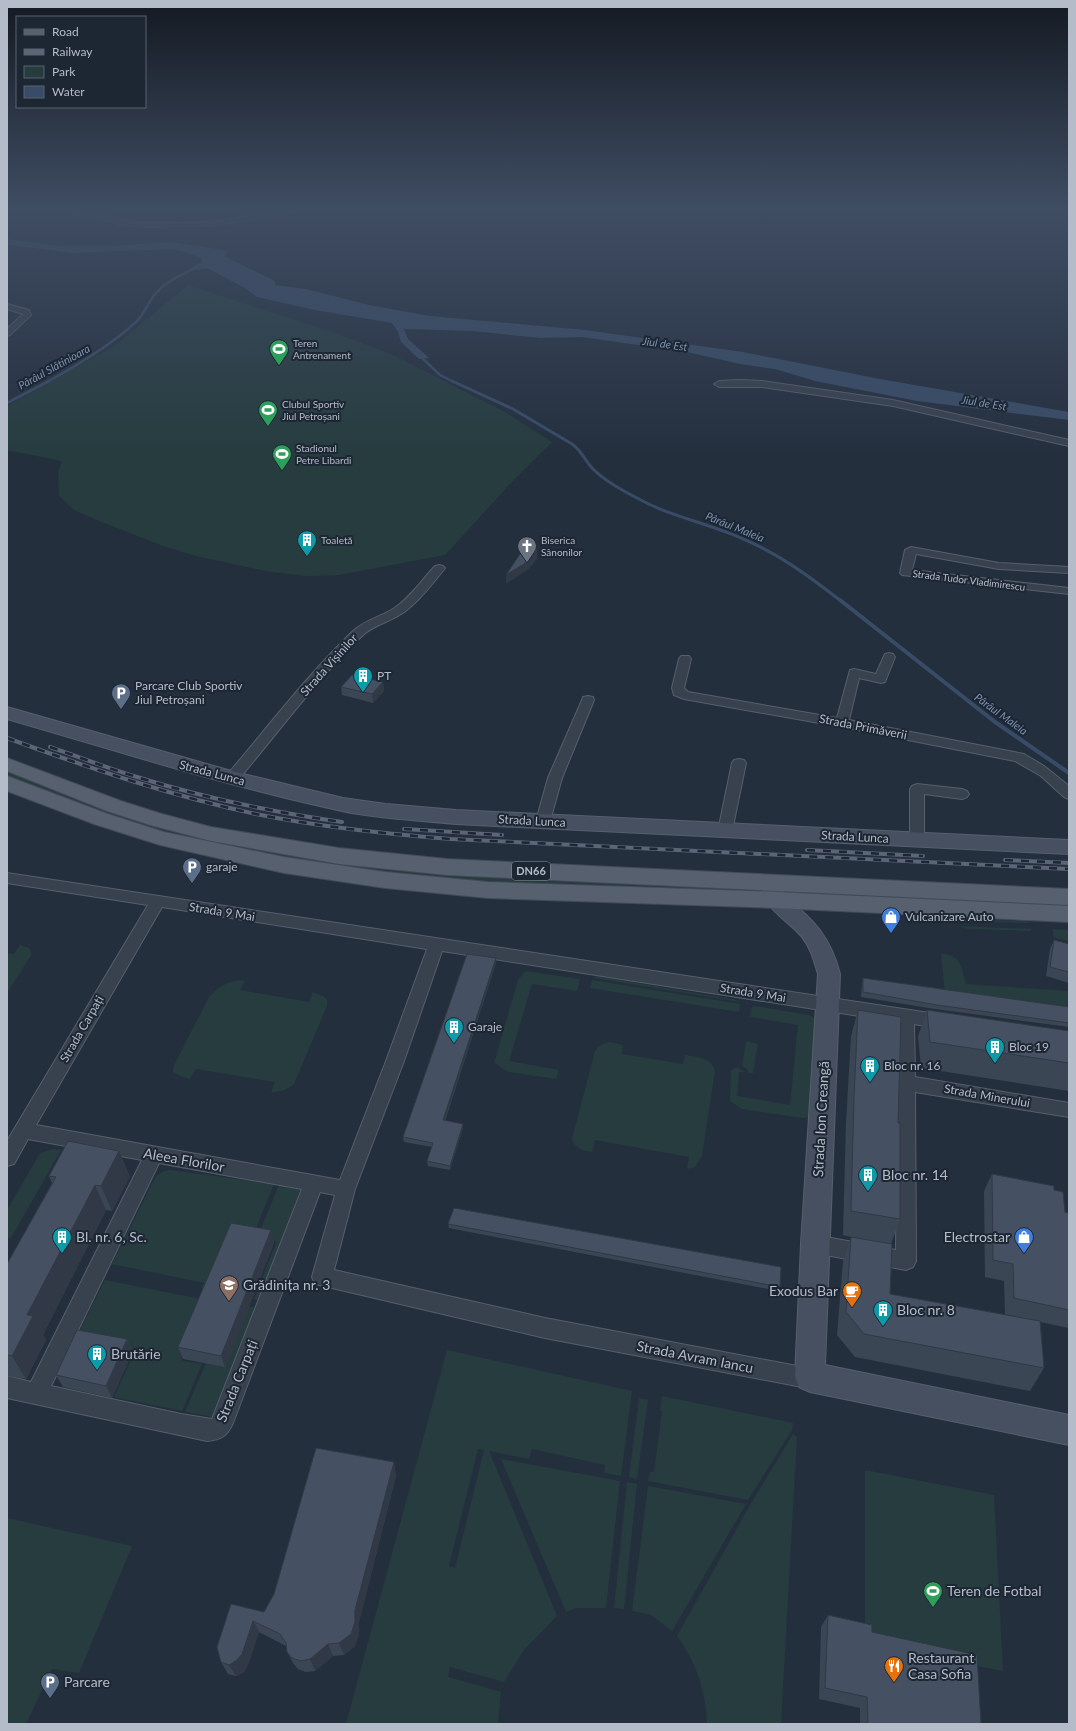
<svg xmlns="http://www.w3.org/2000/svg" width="1076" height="1731" viewBox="0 0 1076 1731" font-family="Lato,sans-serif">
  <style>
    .green { fill: #263c3f; fill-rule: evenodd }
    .water { fill: #394c67 }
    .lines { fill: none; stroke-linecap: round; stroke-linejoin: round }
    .stream-far2 { stroke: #394c67; stroke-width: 2.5 }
    .stream-far1 { stroke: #394c67; stroke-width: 3 }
    .stream { stroke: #394c67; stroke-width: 4 }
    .street-casing { stroke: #565f6c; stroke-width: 2 }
    .secondary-casing { stroke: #565f6c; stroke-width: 2 }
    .primary-casing { stroke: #414a57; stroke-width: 2 }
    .street { fill: #38414e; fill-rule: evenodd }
    .secondary { fill: #465061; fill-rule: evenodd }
    .primary { fill: #56606e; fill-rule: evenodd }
    .rail-casing { stroke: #5a6575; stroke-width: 4 }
    .rail { stroke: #1d2633; stroke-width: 2.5; stroke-dasharray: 8; stroke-linecap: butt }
    .wall { fill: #3b4654 }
    .shaded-wall { fill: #303945 }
    .building { fill: #455162; stroke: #303945 }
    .labels { text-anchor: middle; stroke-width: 4; stroke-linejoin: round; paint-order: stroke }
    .far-poi-label { font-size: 10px; fill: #b4bcc9; stroke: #1d2633; text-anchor: start }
    .far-street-label { font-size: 10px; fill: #b4bcc9; stroke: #1d2633 }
    .far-water-label { font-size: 11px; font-style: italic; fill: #7c92b1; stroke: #1d2633 }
    .shield { fill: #1d2633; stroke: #878f9c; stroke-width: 1 }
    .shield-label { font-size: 11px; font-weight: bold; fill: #b4bcc9 }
    .street-label { font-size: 12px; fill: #b4bcc9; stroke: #1d2633 }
    .poi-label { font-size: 12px; fill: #b4bcc9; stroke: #1d2633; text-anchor: start }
    .near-street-label { font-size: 14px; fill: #b4bcc9; stroke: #1d2633 }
    .near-poi-label { font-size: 14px; fill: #b4bcc9; stroke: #1d2633; text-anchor: start }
  </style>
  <rect width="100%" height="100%" fill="#242f3e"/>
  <g class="green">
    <polygon points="188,285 341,335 393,355 505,412 552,442 511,483 445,555 339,575 306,576 265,571 196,556 163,546 99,521 74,510 59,496 58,472 62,461 7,450 7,406 114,346"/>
    <polygon points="7,771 83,801 370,867 449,876 727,887 727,892 443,880 344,867 251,852 175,835 122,820 7,776"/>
    <polygon points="802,891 937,898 938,901 802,896"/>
    <polygon points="954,919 1027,921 1030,923 954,921"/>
    <polygon points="959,926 1032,929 1030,931 968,929"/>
    <polygon points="1053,929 1069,930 1069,941 1056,938 1053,936"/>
    <polygon points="20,945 29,948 32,954 7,993 7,953 14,954"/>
    <path d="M941,954C962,955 961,967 966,984L1069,991V1009L945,993Z"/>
    <polygon points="525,971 580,979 577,991 532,984 509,1061 559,1070 556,1079 509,1072 503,1069 495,1063 495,1060 518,980"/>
    <polygon points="596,976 736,1000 740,1002 594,978"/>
    <path d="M238,980L245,981L240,990L309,1002L313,992L323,996L327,999V1006L294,1084C287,1090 280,1092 271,1092L275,1082L196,1069L190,1079L180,1076L173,1072L174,1065L209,997C217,988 226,982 238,980Z"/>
    <polygon points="592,980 740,1004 739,1012 590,988"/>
    <polygon points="754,1006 810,1015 816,1020 809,1117 803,1118 742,1109 730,1101 731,1071 733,1069 737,1067 745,1072 739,1072 737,1096 790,1105 798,1025 750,1017 752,1007"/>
    <polygon points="746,1041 758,1044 753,1073 748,1073 748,1070 742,1066"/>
    <path d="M610,1042L623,1045L622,1054L683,1064L685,1055C697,1057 710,1057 715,1070L702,1156L695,1167L687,1169L689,1157L595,1140L592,1152C583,1151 575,1148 572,1139L595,1051C599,1045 603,1043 610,1042Z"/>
    <polygon points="54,1149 61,1150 11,1238 7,1238 7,1210 39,1155 43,1152"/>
    <polygon points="170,1170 274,1184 253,1236 210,1289 202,1288 204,1283 112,1264 156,1176 164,1171"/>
    <polygon points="279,1185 298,1189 303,1192 263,1301 254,1299 276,1243 275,1241 257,1238"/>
    <polygon points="105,1280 206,1300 181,1358 183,1361 202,1364 182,1411 114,1397 135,1351 76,1338"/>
    <polygon points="249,1306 260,1309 213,1417 185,1412 206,1363"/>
    <path d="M447,1350L632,1391L621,1476L604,1473L605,1465L532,1449L529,1459L489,1451L557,1616L524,1650L504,1682L450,1667L448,1677L501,1692L498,1724H346ZM478,1449L484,1450L455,1568L449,1566Z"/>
    <polygon points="662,1396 793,1423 792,1430 748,1500 648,1481 650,1472 654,1472 662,1411 660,1411"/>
    <polygon points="639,1398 648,1400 637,1479 629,1477"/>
    <path d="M793,1434L797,1437L781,1724H707C706,1692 696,1661 677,1636L750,1505Z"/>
    <polygon points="501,1459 620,1481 606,1608 576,1608 566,1612"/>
    <polygon points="865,1470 994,1495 1003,1671 865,1645"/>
    <polygon points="627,1482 637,1484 624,1609 614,1608"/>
    <polygon points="648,1486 746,1504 672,1631 651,1615 632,1611"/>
    <polygon points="7,1518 132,1546 79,1673 52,1669 26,1724 7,1724"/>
  </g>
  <polygon class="water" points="7,239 62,246 108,246 172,242 229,251 224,256 275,281 275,285 306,289 369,305 430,316 585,330 743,352 880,379 1069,412 1069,420 917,401 815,381 775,369 740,364 687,352 582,337 541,338 472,331 404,329 408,339 429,358 419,359 401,342 398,332 392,323 315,310 257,297 245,288 207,268 198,270 190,268 202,262 202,259 196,256 173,249 74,253 7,245"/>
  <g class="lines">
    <g class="stream-far2">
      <polyline points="419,355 440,375 454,382"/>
      <path d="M47,382C78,365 110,346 136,322C143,316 146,307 151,300C161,283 181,275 198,267"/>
    </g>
    <g class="stream-far1">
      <path d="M452,381L513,409L572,444C582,451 585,461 593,469C606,482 623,491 639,499C671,517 708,523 741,538C778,553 810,577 841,601"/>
      <polyline points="7,403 49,381"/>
    </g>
    <polyline class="stream" points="840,600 995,722 1069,773"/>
    <g class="street-casing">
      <g id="street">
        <path d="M68,211C94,211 119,222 146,223C168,223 198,223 220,221C245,217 270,211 295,211L292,213L218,225L146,227L124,225Z"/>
        <polygon points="7,304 29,310 31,315 10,335 7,336 7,329 23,314 7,309"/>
        <polygon points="740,380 762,381 893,400 1069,440 1069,446 893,406 762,387 719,387 714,384 719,381"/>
        <polygon points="911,547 999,563 1069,567 1069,573 999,569 916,554 912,570 1069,588 1069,594 902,575 900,573 905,550"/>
        <path d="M439,565L443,566L445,568C436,580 414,607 401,614C388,623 373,625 362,636C316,680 278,733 237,781L232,782L227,781L225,778L227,775C267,728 309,673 353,631C365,620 380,617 393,609C409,599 422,580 435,566Z"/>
        <polygon points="889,653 893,654 895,657 885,682 881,683 859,678 849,720 1024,754 1044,766 1069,786 1069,799 1064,797 1041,776 1015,761 842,727 684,699 674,695 672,688 679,659 681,656 689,656 691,659 684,688 688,692 837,718 850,670 854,669 876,674 885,654"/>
        <polygon points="588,696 593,697 594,700 562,778 550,821 548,824 543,826 538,824 536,821 548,778 582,700 583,697"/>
        <polygon points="739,759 744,760 746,763 732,831 730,834 725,836 720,834 718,831 732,763 734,760"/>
        <polygon points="917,784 962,789 967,791 969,794 967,797 962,799 924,794 924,840 922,844 917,845 912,844 910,840 910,789 912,786"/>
        <path d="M7,873L943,1015L949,1017L951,1022L949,1027L943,1029L914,1024L915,1077L1069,1103V1117L915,1092L916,1261L913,1267L906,1270L815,1253L808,1250L805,1244L808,1238L815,1235L896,1250L898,1022L442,951L404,1061L355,1189L334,1270L545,1318L797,1366L810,1367L818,1370L821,1377L818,1384L810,1387L797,1386L545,1338L315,1284L312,1277L335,1195L320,1192L233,1423C227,1436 221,1440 207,1441L7,1398V1376L31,1382L142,1160L28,1139L14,1164L7,1166V1141L148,905L7,883ZM162,907L427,949L386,1061L340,1180L36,1125ZM159,1163L302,1189L212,1419L181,1414L51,1386Z"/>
      </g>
    </g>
    <g class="secondary-casing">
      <g id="secondary">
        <path d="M7,707L235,772L343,798L386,804L456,810L1069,840V854L456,824C418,820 379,819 342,811C229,787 118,751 7,719Z"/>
        <path d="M773,875L781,877L784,882L785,897C814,919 831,938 840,974L825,1365L1069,1415V1445L810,1392L799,1387L795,1377L801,1244L818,974C814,961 811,948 802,937C789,920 751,902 765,877Z"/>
      </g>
    </g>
    <g class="primary-casing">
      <g id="primary">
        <polygon points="7,758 121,801 162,814 211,827 339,848 447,859 1069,889 1069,905 447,875 339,864 211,841 150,825 107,811 7,771"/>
        <polygon points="7,776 108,814 164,832 284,857 385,872 488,882 775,892 1069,906 1069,922 775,908 488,898 385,888 284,873 160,845 94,824 7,791"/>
      </g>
    </g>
    <use href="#street" class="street"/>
    <use href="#secondary" class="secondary"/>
    <use href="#primary" class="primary"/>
    <g class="rail-casing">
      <g id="rail">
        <path d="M7,738C89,768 171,796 256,814C320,827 386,834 451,839L1069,869"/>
        <path d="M50,747C79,757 107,768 137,777C204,798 272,812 342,822"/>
        <polyline points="404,829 502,835"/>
        <polyline points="807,850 923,856"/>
        <polyline points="1005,860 1069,863"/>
      </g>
    </g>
    <use href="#rail" class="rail"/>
  </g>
  <g class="wall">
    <polygon points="383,682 384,691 373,703 342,695 341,687"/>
    <polygon points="1054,940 1069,944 1069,983 1046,976 1050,949"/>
    <polygon points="496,958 496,963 445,1121 463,1124 463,1128 450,1170 428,1166 427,1161 432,1147 404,1142 403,1137"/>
    <polygon points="863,978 1069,1007 1069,1027 935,1009 861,997 862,983"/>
    <polygon points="858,1010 898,1123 900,1219 891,1244 890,1294 1014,1316 1005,1314 1004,1281 985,1277 984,1191 992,1174 1054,1190 1065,1212 1069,1213 1069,1328 1040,1322 1044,1368 1030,1391 855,1357 837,1335 843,1261 851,1237 843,1235 846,1123 851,1036"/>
    <polygon points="927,1010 1069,1031 1069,1091 921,1068 918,1036"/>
    <polygon points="49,1176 130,1176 112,1211 106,1210 43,1335 46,1340 26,1379 7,1376 7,1264 52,1183"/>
    <polygon points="448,1224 780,1287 779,1291 449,1228"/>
    <polygon points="271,1230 274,1243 225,1367 183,1359 178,1347"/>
    <polygon points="127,1339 133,1351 112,1398 63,1387 56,1375"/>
    <polygon points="394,1462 396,1476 359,1622 359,1634 355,1646 344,1655 333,1656 315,1671 306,1672 298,1669 293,1663 287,1652 287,1648 286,1646 259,1632 248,1665 244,1672 236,1676 228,1674 221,1662 217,1647 264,1612"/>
    <polygon points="828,1615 872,1632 981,1724 860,1724 860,1708 819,1699 821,1627"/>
  </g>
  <g class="shaded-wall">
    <polygon points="537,550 537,559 529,569 506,584 506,575"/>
    <polygon points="383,682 384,691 373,703 372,694"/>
    <polygon points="496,958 496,963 443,1125 443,1120"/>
    <polygon points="463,1124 463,1128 450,1170 450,1166"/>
    <polygon points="119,1151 130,1176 112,1211 101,1186"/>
    <polygon points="95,1185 106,1210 43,1335 46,1340 26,1379 12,1356 27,1315"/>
    <polygon points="271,1230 274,1243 225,1367 221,1356"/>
    <polygon points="127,1339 133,1351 112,1398 106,1386"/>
    <polygon points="394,1462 396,1476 359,1622 359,1634 355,1646 344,1655 339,1643 355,1610"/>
    <polygon points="253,1621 259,1632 248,1665 244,1672 236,1676 229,1665"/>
    <polygon points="328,1644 333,1656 315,1671 310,1659"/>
  </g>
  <g class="building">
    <polygon points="524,548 537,550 529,561 506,575"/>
    <polygon points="352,675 383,682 372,694 341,687"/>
    <polygon points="1054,940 1069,944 1069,972 1050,967"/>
    <polygon points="467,954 496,958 443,1120 463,1124 450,1166 427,1161 433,1143 403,1137"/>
    <polygon points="863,978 1069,1007 1069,1023 937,1005 863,992"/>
    <polygon points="858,1010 901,1017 898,1123 900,1123 900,1219 851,1211 854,1097"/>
    <polygon points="927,1010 1069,1031 1069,1063 930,1042"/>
    <polygon points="68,1141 119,1151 101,1186 95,1185 27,1315 33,1316 12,1356 7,1355 7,1264 56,1177 49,1176"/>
    <polygon points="992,1174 1054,1186 1054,1190 1063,1192 1065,1212 1069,1213 1069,1310 1014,1298 1013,1264 993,1260"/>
    <polygon points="454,1208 781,1267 780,1287 448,1224"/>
    <polygon points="231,1223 271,1230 221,1356 178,1347"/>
    <polygon points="851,1237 892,1244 890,1294 1040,1321 1044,1368 864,1334 846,1312"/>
    <polygon points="77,1330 127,1339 106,1386 56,1375"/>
    <polygon points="316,1448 394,1462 355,1610 355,1622 351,1634 339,1643 328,1644 310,1659 301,1661 292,1658 287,1652 286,1643 280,1634 253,1621 242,1654 237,1660 229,1665 221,1662 217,1647 231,1604 264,1612 274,1594"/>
    <polygon points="828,1615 872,1625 872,1632 977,1655 981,1724 868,1724 867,1697 825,1688"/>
  </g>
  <linearGradient id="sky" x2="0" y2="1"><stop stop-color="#141a22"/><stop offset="0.46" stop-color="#3f4d63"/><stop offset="1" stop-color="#3f4d63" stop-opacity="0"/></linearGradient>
  <rect width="1076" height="454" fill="url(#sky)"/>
  <defs>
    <g id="stadium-pin" transform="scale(1)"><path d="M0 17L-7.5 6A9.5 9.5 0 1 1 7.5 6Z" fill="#2e9e5b" stroke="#1d2633"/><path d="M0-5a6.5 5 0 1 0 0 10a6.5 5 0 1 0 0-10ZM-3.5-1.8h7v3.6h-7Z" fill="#fff"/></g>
    <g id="building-pin" transform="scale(1)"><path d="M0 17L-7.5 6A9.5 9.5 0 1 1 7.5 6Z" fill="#0f9aa8" stroke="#1d2633"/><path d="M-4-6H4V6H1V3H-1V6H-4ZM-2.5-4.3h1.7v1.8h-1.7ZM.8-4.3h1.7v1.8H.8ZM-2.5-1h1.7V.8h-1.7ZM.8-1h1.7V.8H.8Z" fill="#fff"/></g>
    <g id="church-pin" transform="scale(1)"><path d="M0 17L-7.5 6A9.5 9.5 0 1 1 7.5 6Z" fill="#6b7280" stroke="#1d2633"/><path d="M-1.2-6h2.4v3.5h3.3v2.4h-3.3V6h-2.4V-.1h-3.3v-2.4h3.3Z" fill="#fff"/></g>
    <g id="parking-pin" transform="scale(1)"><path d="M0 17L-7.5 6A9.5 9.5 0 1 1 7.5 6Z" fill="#5c6f8a" stroke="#1d2633"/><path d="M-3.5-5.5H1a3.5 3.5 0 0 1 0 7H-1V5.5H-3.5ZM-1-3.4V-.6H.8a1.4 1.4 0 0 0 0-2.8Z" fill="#fff"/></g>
    <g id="shop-pin" transform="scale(1)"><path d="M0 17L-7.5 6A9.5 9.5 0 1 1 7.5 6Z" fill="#3f7fe0" stroke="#1d2633"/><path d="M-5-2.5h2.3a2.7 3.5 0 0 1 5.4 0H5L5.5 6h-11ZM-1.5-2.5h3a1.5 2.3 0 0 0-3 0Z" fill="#fff"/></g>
    <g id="school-pin" transform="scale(1)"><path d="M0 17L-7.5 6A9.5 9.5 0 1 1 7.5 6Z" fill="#8d6e63" stroke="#1d2633"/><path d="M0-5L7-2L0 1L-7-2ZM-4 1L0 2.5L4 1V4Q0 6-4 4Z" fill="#fff"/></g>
    <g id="cafe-pin" transform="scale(1)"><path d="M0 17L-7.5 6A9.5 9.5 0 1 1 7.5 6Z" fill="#e8710a" stroke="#1d2633"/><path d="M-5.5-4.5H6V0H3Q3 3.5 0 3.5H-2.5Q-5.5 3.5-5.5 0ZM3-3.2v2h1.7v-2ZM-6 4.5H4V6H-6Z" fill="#fff"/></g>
    <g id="restaurant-pin" transform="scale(1)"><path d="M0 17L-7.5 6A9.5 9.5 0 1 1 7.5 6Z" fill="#e8710a" stroke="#1d2633"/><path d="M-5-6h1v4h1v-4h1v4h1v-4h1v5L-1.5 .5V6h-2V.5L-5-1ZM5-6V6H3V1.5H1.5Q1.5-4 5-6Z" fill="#fff"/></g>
  </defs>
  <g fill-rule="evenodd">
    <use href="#stadium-pin" x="279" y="349"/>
    <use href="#stadium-pin" x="268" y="410"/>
    <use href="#stadium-pin" x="282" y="454"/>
    <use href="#building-pin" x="307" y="540"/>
    <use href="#church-pin" x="527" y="546"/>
    <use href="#building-pin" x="363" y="676"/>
    <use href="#parking-pin" x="121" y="693"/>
    <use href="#parking-pin" x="192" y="867"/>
    <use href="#shop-pin" x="891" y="917"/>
    <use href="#building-pin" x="454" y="1027"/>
    <use href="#building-pin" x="995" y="1047"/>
    <use href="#building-pin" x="870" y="1066"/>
    <use href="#building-pin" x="868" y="1175"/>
    <use href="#building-pin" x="62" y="1237"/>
    <use href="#shop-pin" x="1024" y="1237"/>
    <use href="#school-pin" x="229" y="1285"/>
    <use href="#cafe-pin" x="852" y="1291"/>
    <use href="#building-pin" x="883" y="1310"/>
    <use href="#building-pin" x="97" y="1354"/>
    <use href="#stadium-pin" x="933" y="1591"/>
    <use href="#restaurant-pin" x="894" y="1666"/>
    <use href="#parking-pin" x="50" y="1682"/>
  </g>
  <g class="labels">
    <g class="far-poi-label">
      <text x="293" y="347">Teren<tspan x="293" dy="12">Antrenament</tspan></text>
      <text x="282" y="408">Clubul Sportiv<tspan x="282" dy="12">Jiul Petroșani</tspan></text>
      <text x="296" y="452">Stadionul<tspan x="296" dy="12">Petre Libardi</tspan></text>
      <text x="321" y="544">Toaletă</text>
      <text x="541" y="544">Biserica<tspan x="541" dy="12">Sânonilor</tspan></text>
    </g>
    <g class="far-street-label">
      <text transform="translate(969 580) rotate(7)" y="4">Strada Tudor Vladimirescu</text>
    </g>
    <g class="far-water-label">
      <text transform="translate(665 344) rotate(8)" y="4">Jiul de Est</text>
      <text transform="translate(54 367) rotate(-29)" y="4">Pârâul Slătinioara</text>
      <text transform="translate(984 403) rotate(9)" y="4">Jiul de Est</text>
      <text transform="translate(735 527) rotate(22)" y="4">Pârâul Maleia</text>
      <text transform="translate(1001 714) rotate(36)" y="4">Pârâul Maleia</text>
    </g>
    <rect class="shield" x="512" y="862" width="38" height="18" rx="3"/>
    <g class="shield-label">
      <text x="531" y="875">DN66</text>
    </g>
    <g class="street-label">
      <text transform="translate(329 665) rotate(-48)" y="4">Strada Vișinilor</text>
      <text transform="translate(863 727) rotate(11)" y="4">Strada Primăverii</text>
      <text transform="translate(212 773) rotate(15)" y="4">Strada Lunca</text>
      <text transform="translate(532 821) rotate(3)" y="4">Strada Lunca</text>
      <text transform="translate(855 837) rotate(3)" y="4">Strada Lunca</text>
      <text transform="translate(222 912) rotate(9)" y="4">Strada 9 Mai</text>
      <text transform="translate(753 993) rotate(9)" y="4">Strada 9 Mai</text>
      <text transform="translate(82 1029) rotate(-60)" y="4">Strada Carpați</text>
      <text transform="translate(987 1096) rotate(10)" y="4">Strada Minerului</text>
    </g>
    <g class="poi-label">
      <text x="377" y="680">PT</text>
      <text x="135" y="690">Parcare Club Sportiv<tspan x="135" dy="14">Jiul Petroșani</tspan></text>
      <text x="206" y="871">garaje</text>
      <text x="905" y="921">Vulcanizare Auto</text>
      <text x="468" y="1031">Garaje</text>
      <text x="1009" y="1051">Bloc 19</text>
      <text x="884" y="1070">Bloc nr. 16</text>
    </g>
    <g class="near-street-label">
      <text transform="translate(821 1119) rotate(-87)" y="5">Strada Ion Creangă</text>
      <text transform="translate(184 1160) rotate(10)" y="5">Aleea Florilor</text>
      <text transform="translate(695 1357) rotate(11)" y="5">Strada Avram Iancu</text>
      <text transform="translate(237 1381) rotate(-68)" y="5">Strada Carpați</text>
    </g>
    <g class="near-poi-label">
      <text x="882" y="1180">Bloc nr. 14</text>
      <text x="76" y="1242">Bl. nr. 6, Sc.</text>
      <text x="1010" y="1242" text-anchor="end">Electrostar</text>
      <text x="243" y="1290">Grădinița nr. 3</text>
      <text x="838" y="1296" text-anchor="end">Exodus Bar</text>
      <text x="897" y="1315">Bloc nr. 8</text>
      <text x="111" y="1359">Brutărie</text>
      <text x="947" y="1596">Teren de Fotbal</text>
      <text x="908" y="1663">Restaurant<tspan x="908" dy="16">Casa Sofia</tspan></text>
      <text x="64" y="1687">Parcare</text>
    </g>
  </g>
  <rect width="1076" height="1731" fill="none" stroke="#b4bcc9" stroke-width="16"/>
  <rect x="16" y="16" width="130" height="92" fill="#1d2633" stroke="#59626f"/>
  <rect x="24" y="29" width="20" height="6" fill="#56606e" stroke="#59626f"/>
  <text x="52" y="36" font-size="12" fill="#b4bcc9">Road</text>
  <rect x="24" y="49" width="20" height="6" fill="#5a6575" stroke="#59626f"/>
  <text x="52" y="56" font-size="12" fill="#b4bcc9">Railway</text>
  <rect x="24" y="66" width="20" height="12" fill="#263c3f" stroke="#59626f"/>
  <text x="52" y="76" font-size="12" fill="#b4bcc9">Park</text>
  <rect x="24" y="86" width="20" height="12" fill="#394c67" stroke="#59626f"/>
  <text x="52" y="96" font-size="12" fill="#b4bcc9">Water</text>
</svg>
